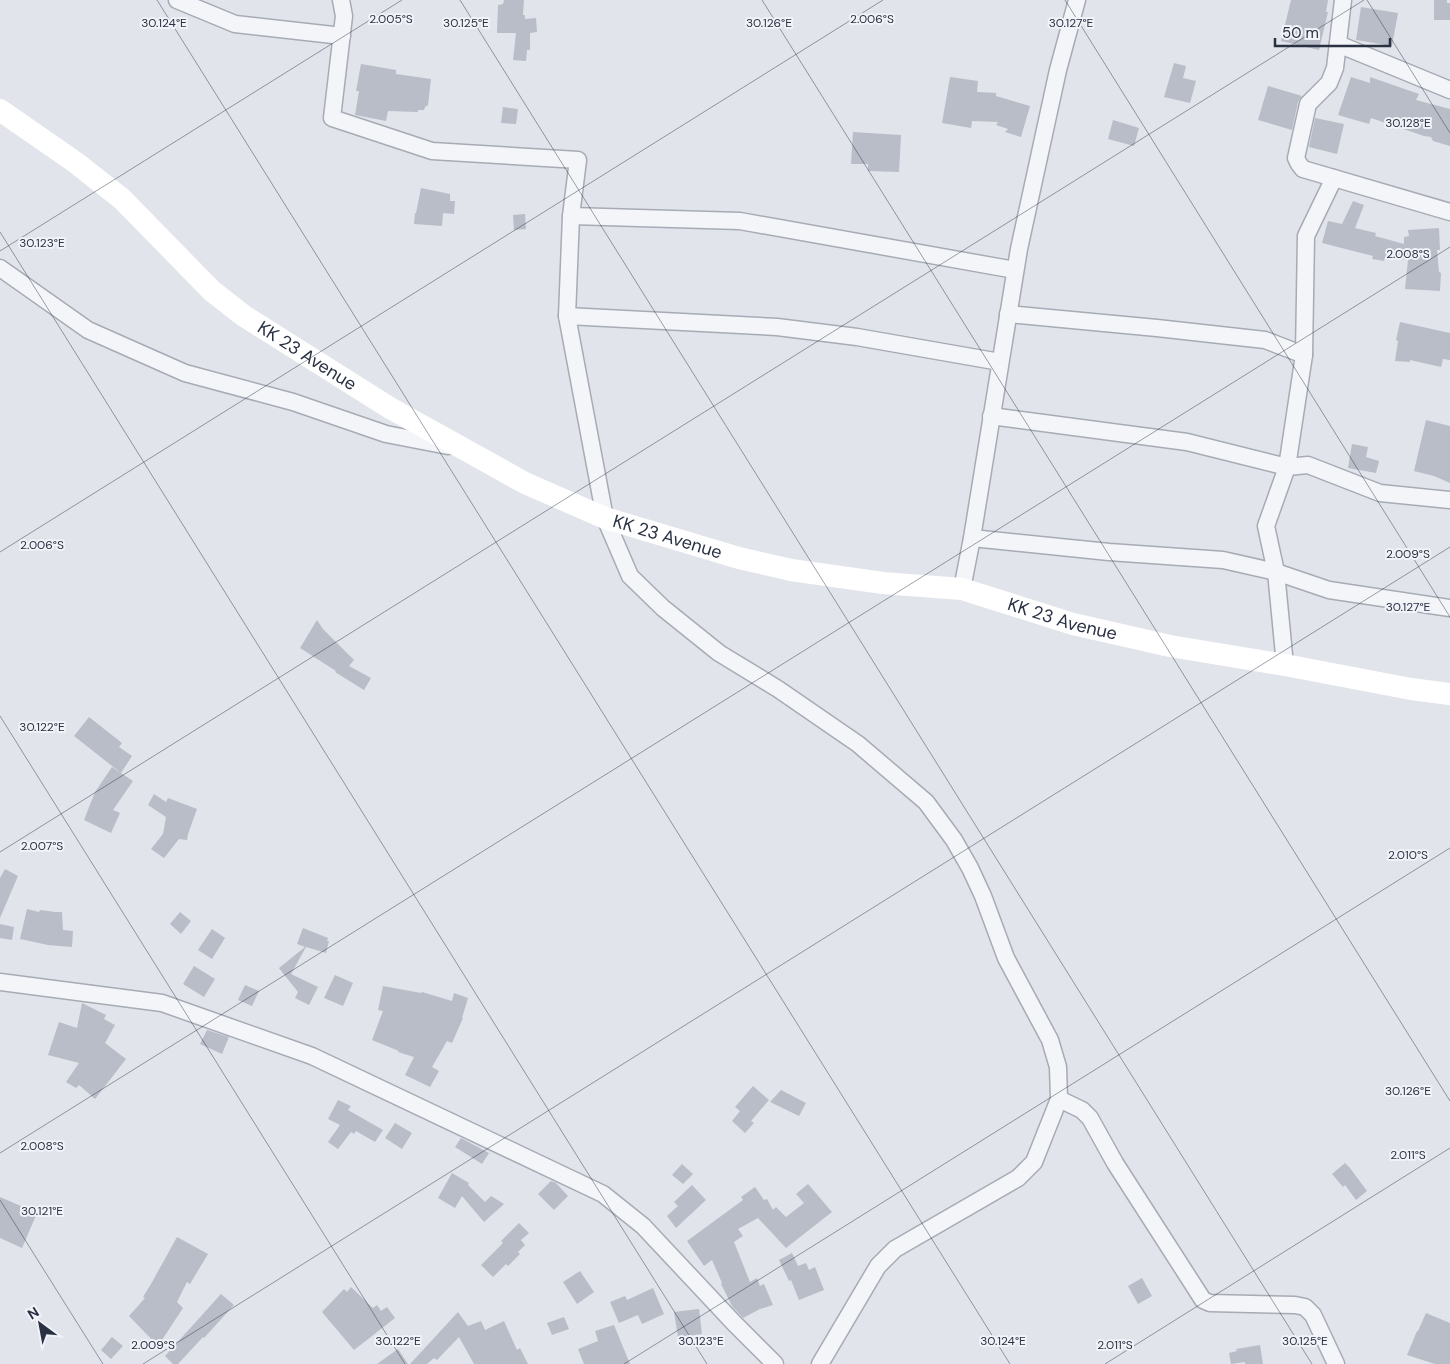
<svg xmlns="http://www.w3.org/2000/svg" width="1450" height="1364" viewBox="0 0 1450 1364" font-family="'DM Sans',sans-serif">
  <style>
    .building { fill: #b8bdc8 }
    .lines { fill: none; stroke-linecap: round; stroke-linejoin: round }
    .minor-casing { stroke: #a6abb5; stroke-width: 19 }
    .minor { stroke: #f4f5f8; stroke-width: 16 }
    .secondary { stroke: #fff; stroke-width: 22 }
    .ticks { fill: none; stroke: #293143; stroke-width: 1; stroke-opacity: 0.45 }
    .labels { text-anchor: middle; stroke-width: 4; stroke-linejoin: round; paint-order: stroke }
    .street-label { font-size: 18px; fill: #293143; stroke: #f1f3f8 }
    .ticks-label { font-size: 12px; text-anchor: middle; fill: #293143; stroke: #f1f3f8; stroke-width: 4; stroke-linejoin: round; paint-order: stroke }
  </style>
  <rect width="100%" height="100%" fill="#e1e4ea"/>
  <g class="building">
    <polygon points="504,0 524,0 523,15 525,15 525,19 536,18 537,32 530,33 530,50 527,50 526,61 513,60 516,33 497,33 498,5 503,4"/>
    <polygon points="1291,0 1328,0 1326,12 1328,12 1319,50 1281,41"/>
    <polygon points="1434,0 1447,0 1447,3 1450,3 1450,20 1434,20"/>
    <polygon points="1361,7 1398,13 1392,46 1356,40"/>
    <polygon points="1174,63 1186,66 1183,78 1196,81 1190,103 1164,97"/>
    <polygon points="361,64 396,70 396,74 431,79 428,105 425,107 424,110 418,110 418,112 388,111 386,121 355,115 359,91 356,91"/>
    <polygon points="950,77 978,81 977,92 996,93 996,96 1030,106 1021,137 1005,132 1008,129 996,125 998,122 972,121 971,128 942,123"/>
    <polygon points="1351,77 1370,83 1370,77 1419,94 1416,100 1450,109 1450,146 1433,141 1431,137 1424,136 1371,118 1369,124 1338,115"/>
    <polygon points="1268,86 1302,96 1298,102 1292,130 1258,120"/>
    <polygon points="503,107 518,109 516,124 501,123"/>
    <polygon points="1315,118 1344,124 1337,154 1309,147"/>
    <polygon points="1113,120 1139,128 1134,146 1108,139"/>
    <polygon points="853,132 901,135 899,172 868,171 868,164 851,164"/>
    <polygon points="421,188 450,194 450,201 455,201 454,214 443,213 442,226 414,224 415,213 416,213"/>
    <polygon points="1353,201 1364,205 1355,228 1376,233 1375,236 1404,244 1404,237 1409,236 1408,230 1439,228 1440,250 1437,250 1439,272 1441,273 1440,291 1405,289 1408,260 1385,257 1384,261 1372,259 1373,256 1322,243 1328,221 1342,224"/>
    <polygon points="525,214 526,229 514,230 513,215"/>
    <polygon points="1400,322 1450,333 1450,360 1443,359 1441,367 1410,360 1410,362 1395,361 1398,341 1396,340"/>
    <polygon points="1426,420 1450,426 1450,483 1434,476 1414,471"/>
    <polygon points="1352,444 1368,447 1366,457 1379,461 1376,473 1348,468"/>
    <polygon points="317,620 323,629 354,660 349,666 371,678 364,690 335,672 336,671 300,648"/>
    <polygon points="89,717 122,743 119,747 132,756 121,773 74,736"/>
    <polygon points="112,767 133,781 113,810 120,813 111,833 84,820 95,792"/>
    <polygon points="154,794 166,802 168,798 197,809 188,834 187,840 179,839 164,858 151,849 163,834 166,817 148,805"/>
    <polygon points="5,869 18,876 0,918 0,878"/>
    <polygon points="27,909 39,912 40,910 55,912 62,912 63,930 73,931 72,947 48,945 20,939"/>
    <polygon points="180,912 191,921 181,934 170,924"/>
    <polygon points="0,924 14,927 12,940 0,938"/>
    <polygon points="303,928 328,938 327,941 329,941 326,953 306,947 291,974 318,987 309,1005 295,998 298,992 278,967 279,968 305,947 297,944"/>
    <polygon points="212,929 225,938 212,959 198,950"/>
    <polygon points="194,966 215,979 204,997 183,984"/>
    <polygon points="335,975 353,983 343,1006 324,998"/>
    <polygon points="245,985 259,991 252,1006 238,1000"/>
    <polygon points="383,986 421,993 422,992 452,1001 454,993 468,998 462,1018 463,1018 452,1043 447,1041 432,1067 439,1071 430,1087 405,1075 414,1057 398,1052 399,1051 372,1040 383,1011 378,1010"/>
    <polygon points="82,1003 106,1015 104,1019 115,1025 105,1043 126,1059 95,1099 79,1085 76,1088 66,1082 79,1063 48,1055 59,1022 77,1028"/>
    <polygon points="207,1030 229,1037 222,1054 200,1044"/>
    <polygon points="753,1086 769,1100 751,1121 754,1123 745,1133 732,1121 740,1111 735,1107"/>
    <polygon points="781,1090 806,1103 799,1116 770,1102"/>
    <polygon points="338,1100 351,1106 348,1110 383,1130 375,1142 356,1131 354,1134 351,1132 338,1149 328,1142 340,1125 328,1119"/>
    <polygon points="395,1123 412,1133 402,1149 385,1138"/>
    <polygon points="461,1138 489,1153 482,1164 455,1147"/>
    <polygon points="1345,1163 1350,1168 1367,1191 1356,1200 1345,1185 1343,1187 1332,1174"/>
    <polygon points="682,1164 693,1174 683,1184 672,1175"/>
    <polygon points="452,1173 469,1183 468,1185 485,1202 491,1196 504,1204 484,1222 462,1196 455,1208 438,1198"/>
    <polygon points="551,1181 556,1183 568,1196 554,1210 538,1194"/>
    <polygon points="808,1184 832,1212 786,1248 758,1218 738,1229 743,1236 734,1242 750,1282 757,1278 760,1286 764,1284 773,1305 760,1309 743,1318 732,1306 721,1284 722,1283 712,1260 704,1266 687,1241 743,1200 741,1197 755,1187 764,1200 767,1199 773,1210 776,1207 786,1217 804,1203 796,1194"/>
    <polygon points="692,1185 706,1200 676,1228 667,1216 678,1206 674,1202"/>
    <polygon points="0,1197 37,1213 22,1248 0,1238"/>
    <polygon points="519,1223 529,1233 521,1240 525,1245 518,1252 520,1254 508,1266 506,1264 493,1277 481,1265 503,1243 501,1241"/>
    <polygon points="177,1237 208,1254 190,1284 187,1282 177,1302 183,1308 158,1346 129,1316 145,1298 143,1297 151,1284"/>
    <polygon points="792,1253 798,1266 806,1263 809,1270 815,1267 824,1290 799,1300 791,1280 789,1281 779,1260"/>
    <polygon points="580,1271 594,1292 577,1304 563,1282"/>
    <polygon points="1142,1278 1152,1296 1138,1304 1128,1286"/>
    <polygon points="351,1287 373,1308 377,1305 381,1311 387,1307 395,1318 354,1350 322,1312 344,1289 347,1292"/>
    <polygon points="653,1288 664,1314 642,1324 638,1315 619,1323 610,1302 625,1296 627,1300"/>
    <polygon points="221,1294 234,1305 204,1338 203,1337 178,1364 173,1364 165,1356"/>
    <polygon points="699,1309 702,1334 678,1337 674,1312"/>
    <polygon points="458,1312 468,1326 481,1321 485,1330 504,1321 517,1350 520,1348 528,1364 474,1364 459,1337 437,1360 434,1358 427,1364 410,1364"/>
    <polygon points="1426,1313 1450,1323 1450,1364 1435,1364 1407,1355 1417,1331 1418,1331"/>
    <polygon points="564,1317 569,1329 552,1335 547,1323"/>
    <polygon points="614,1325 630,1364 584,1364 578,1349 598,1341 595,1331"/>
    <polygon points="112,1337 123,1346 111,1359 101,1350"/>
    <polygon points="1260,1345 1263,1364 1245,1364 1245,1362 1231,1364 1229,1353 1237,1351 1236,1349"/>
    <polygon points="398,1349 408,1364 377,1364"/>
  </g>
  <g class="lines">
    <g class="minor-casing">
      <g id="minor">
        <polyline points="177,0 235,24 342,36"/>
        <polyline points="341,0 344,16 332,118 432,151 578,160 571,216 567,316 605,518 630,576 663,608 719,653 778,689 858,744 926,802 954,840 970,868 983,896 1006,958 1050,1040 1058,1067 1059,1099 1034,1162 1018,1178 895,1249 878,1266 820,1364"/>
        <polyline points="1343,0 1335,68 1329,83 1308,104 1296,158 1299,164 1303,169 1450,212"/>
        <polyline points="1338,44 1450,90"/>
        <polyline points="571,216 740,221 1015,270"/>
        <polyline points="0,268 88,330 185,373 293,402 386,434 448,446"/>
        <polyline points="1008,314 1157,328 1265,340 1304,355"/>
        <polyline points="567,316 777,327 857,337 1000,362"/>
        <polyline points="991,416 1187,442 1287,467 1308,465 1380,493 1450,500"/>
        <polyline points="972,538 1109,552 1223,560 1276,572 1329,590 1450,608"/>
        <polyline points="962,589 972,538 1019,249 1058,70 1077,0"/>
        <polyline points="1285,665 1276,572 1266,526 1287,467 1304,355 1306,236 1334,178"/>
        <polyline points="0,982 162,1003 312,1056 603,1194 643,1226 734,1323 775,1364"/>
        <polyline points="1059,1099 1082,1110 1090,1118 1115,1163 1203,1300 1210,1303 1295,1305 1305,1307 1313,1315 1336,1364"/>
      </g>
    </g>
    <use href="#minor" class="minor"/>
    <path class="secondary" id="s1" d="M0,110L75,162L122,199L212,291L244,316L390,408L525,483L605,518L739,558L791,570L883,583L962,589L1073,624L1170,646L1285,665L1411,689L1450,694"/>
  </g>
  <path class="ticks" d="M157,0L1010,1364M460,0L1312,1364M762,0L1450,1101M1065,0L1450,617M1367,0L1450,133M0,232L707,1364M0,251L402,0M0,552L883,0M0,716L405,1364M0,852L1364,0M0,1153L1450,247M0,1200L103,1364M143,1364L1450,547M624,1364L1450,848M1105,1364L1450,1148"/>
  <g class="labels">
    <g class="street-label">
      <text dy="6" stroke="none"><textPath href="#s1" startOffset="395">KK 23 Avenue</textPath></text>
      <text dy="6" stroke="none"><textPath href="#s1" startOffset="800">KK 23 Avenue</textPath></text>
      <text dy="6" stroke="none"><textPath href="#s1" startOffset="1205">KK 23 Avenue</textPath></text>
    </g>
  </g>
  <g class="ticks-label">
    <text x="391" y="23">2.005°S</text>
    <text x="872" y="23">2.006°S</text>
    <text x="164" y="27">30.124°E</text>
    <text x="466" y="27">30.125°E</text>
    <text x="1071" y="27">30.127°E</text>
    <text x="769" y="27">30.126°E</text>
    <text x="1408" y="127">30.128°E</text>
    <text x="42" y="247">30.123°E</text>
    <text x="1408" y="258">2.008°S</text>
    <text x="42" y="549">2.006°S</text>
    <text x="1408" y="558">2.009°S</text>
    <text x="1408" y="611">30.127°E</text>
    <text x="42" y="731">30.122°E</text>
    <text x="42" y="850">2.007°S</text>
    <text x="1408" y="859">2.010°S</text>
    <text x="1408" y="1095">30.126°E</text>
    <text x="42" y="1150">2.008°S</text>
    <text x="1408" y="1159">2.011°S</text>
    <text x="42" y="1215">30.121°E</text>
    <text x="398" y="1345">30.122°E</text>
    <text x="701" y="1345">30.123°E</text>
    <text x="1003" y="1345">30.124°E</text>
    <text x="1305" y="1345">30.125°E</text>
    <text x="153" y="1349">2.009°S</text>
    <text x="1115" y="1349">2.011°S</text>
  </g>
  <g transform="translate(40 1324) rotate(328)" stroke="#f1f3f8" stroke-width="4" paint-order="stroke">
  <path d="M0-4L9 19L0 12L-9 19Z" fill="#293143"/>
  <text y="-8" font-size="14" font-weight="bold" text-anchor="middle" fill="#293143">N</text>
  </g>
  <path d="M1275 38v8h115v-8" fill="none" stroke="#293143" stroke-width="2.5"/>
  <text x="1282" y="38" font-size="15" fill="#293143" stroke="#f1f3f8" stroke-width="4" paint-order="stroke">50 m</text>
</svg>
